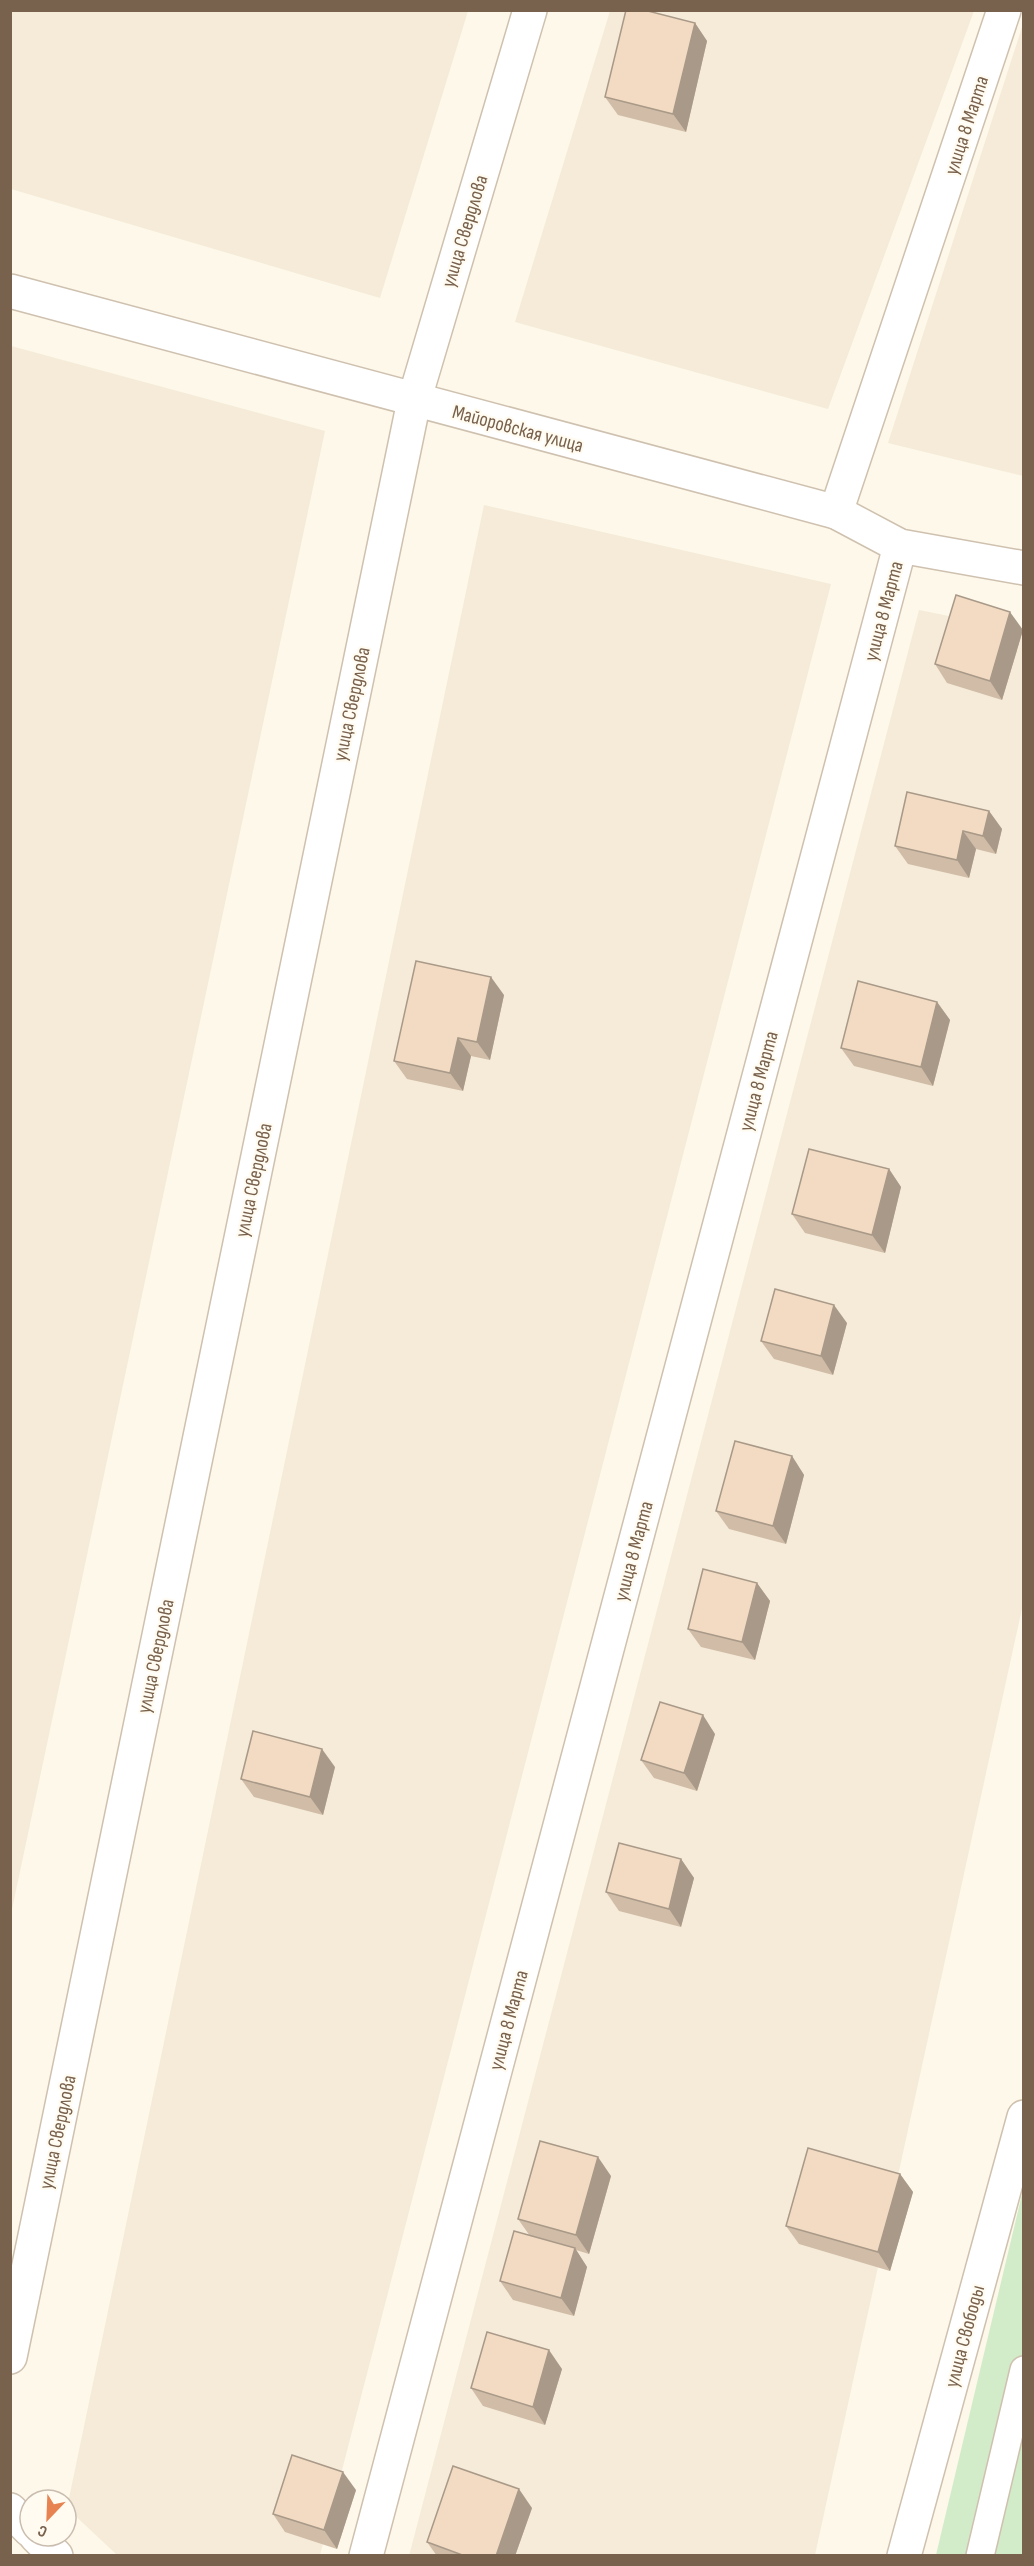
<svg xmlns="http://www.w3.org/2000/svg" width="1034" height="2566" viewBox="0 0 1034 2566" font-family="'Sofia Sans Condensed',sans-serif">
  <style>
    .residential { fill: #f5ebd8 }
    .green { fill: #d2ebc8 }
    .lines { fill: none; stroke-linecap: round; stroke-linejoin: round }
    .lane-casing { stroke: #cfc1af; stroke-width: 30 }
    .street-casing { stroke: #cfc1af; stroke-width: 36 }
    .lane { stroke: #fff; stroke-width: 27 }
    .street { stroke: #fff; stroke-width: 33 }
    .wall { fill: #d0bca7 }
    .shaded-wall { fill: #a99988 }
    .building { fill: #f2dbc2; stroke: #a99988; stroke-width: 1.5 }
    .labels { text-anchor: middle; stroke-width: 4.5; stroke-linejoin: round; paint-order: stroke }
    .street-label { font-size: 20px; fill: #78614d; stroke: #fffbf1 }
  </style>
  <rect width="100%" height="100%" fill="#fdf8ea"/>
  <g class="residential">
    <polygon points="10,11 468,11 380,298 11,189"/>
    <polygon points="610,11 974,11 828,409 515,322"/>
    <polygon points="1023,24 1023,476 888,443"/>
    <polygon points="11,346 325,431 11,1914 10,346"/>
    <polygon points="484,505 831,584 320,2555 117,2555 67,2508"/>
    <polygon points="919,610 1023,631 1023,1604 815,2555 409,2556"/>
  </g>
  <polygon class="green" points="1023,2190 1023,2555 936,2555"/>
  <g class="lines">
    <g class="lane-casing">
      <polyline id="lane" points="980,2556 1024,2370"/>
    </g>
    <g class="street-casing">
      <g id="street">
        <polyline points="10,291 836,512 900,546 1024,568"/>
        <polyline points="836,512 1004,10"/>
        <polyline points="10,2357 414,401 530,10"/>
        <polyline points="10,2510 30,2530"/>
        <polyline points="36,2536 56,2556"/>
        <polyline points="366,2556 900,546"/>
        <polyline points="904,2556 1024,2117"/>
      </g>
    </g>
    <use href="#lane" class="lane"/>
    <use href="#street" class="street"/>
  </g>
  <g class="wall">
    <polygon points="695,23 707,41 686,132 618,115 605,97"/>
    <polygon points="1023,630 1002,700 947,683 935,664"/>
    <polygon points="989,811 1002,829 996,854 976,849 969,878 908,864 895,846"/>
    <polygon points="504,995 490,1060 471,1056 463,1091 407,1079 394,1061"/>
    <polygon points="937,1002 950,1020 933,1086 854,1066 841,1048"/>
    <polygon points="889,1169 901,1187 885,1253 805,1233 792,1214"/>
    <polygon points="847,1323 833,1375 774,1359 761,1341"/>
    <polygon points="792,1456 804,1475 786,1544 729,1529 716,1511"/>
    <polygon points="757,1583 770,1601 755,1660 701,1647 688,1629"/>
    <polygon points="715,1734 697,1791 654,1778 641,1760"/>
    <polygon points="335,1767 323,1815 254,1797 241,1779"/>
    <polygon points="681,1859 694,1878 681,1927 619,1911 606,1892"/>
    <polygon points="900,2174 913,2192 890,2271 799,2244 786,2226"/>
    <polygon points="611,2176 589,2254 576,2250 587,2267 574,2316 513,2300 500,2281 530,2236 518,2219"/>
    <polygon points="562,2369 545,2425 483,2406 471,2388"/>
    <polygon points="356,2490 337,2549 285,2532 273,2514"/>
    <polygon points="532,2508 515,2556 437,2556 427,2542"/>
  </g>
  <g class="shaded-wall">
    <polygon points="695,23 707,41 686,132 673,114"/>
    <polygon points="1010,612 1023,630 1002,700 990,681"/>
    <polygon points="989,811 1002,829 996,854 983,836"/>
    <polygon points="963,831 976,849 969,878 957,860"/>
    <polygon points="491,977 504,995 490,1060 477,1042"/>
    <polygon points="937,1002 950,1020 933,1086 921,1067"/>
    <polygon points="458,1038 471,1056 463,1091 450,1073"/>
    <polygon points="889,1169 901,1187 885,1253 872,1235"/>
    <polygon points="834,1305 847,1323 833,1375 821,1356"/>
    <polygon points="792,1456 804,1475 786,1544 773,1526"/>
    <polygon points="757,1583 770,1601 755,1660 742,1642"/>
    <polygon points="703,1715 715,1734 697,1791 684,1773"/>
    <polygon points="322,1749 335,1767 323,1815 310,1797"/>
    <polygon points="681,1859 694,1878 681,1927 669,1909"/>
    <polygon points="598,2157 611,2176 589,2254 576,2235"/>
    <polygon points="900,2174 913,2192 890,2271 878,2252"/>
    <polygon points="575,2248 587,2267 574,2316 561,2298"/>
    <polygon points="549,2350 562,2369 545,2425 533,2407"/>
    <polygon points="343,2472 356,2490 337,2549 324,2530"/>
    <polygon points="519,2489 532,2508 515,2556 496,2556"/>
  </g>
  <g class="building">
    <polygon points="626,10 644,10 695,23 673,114 605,97"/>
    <polygon points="956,595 1010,612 990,681 935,664"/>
    <polygon points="907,792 989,811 983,836 963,831 957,860 895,846"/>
    <polygon points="416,961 491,977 477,1042 458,1038 450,1073 394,1061"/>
    <polygon points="858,981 937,1002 921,1067 841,1048"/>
    <polygon points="809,1149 889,1169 872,1235 792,1214"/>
    <polygon points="775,1289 834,1305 821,1356 761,1341"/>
    <polygon points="735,1441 792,1456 773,1526 716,1511"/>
    <polygon points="703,1569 757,1583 742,1642 688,1629"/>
    <polygon points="660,1702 703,1715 684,1773 641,1760"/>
    <polygon points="253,1731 322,1749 310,1797 241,1779"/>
    <polygon points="619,1843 681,1859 669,1909 606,1892"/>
    <polygon points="540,2141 598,2157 576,2235 518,2219"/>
    <polygon points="808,2148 900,2174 878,2252 786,2226"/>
    <polygon points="514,2231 575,2248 561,2298 500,2281"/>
    <polygon points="487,2332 549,2350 533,2407 471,2388"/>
    <polygon points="292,2455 343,2472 324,2530 273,2514"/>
    <polygon points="453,2466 519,2489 496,2556 465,2556 427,2542"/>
  </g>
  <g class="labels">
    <g class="street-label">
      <text transform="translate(966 125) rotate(-72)" y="7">улица 8 Марта</text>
      <text transform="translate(464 231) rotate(-73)" y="7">улица Свердлова</text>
      <text transform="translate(518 428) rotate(15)" y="7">Майоровская улица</text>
      <text transform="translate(883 611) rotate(-75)" y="7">улица 8 Марта</text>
      <text transform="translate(351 704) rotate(-78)" y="7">улица Свердлова</text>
      <text transform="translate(758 1081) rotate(-75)" y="7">улица 8 Марта</text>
      <text transform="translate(253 1180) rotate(-78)" y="7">улица Свердлова</text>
      <text transform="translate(633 1551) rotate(-75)" y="7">улица 8 Марта</text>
      <text transform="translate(155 1656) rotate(-78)" y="7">улица Свердлова</text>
      <text transform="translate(508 2020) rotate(-75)" y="7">улица 8 Марта</text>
      <text transform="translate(57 2132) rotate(-78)" y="7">улица Свердлова</text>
      <text transform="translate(964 2336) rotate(-75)" y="7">улица Свободы</text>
    </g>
  </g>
  <rect width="1034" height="2566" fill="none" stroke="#78614d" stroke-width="24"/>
  <g transform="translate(48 2518) rotate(203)"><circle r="28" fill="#fffbf1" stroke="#c9bdaf" stroke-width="1.5"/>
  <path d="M0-4.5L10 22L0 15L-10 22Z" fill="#e68350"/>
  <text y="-9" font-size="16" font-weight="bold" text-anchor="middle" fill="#78614d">С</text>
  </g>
</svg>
